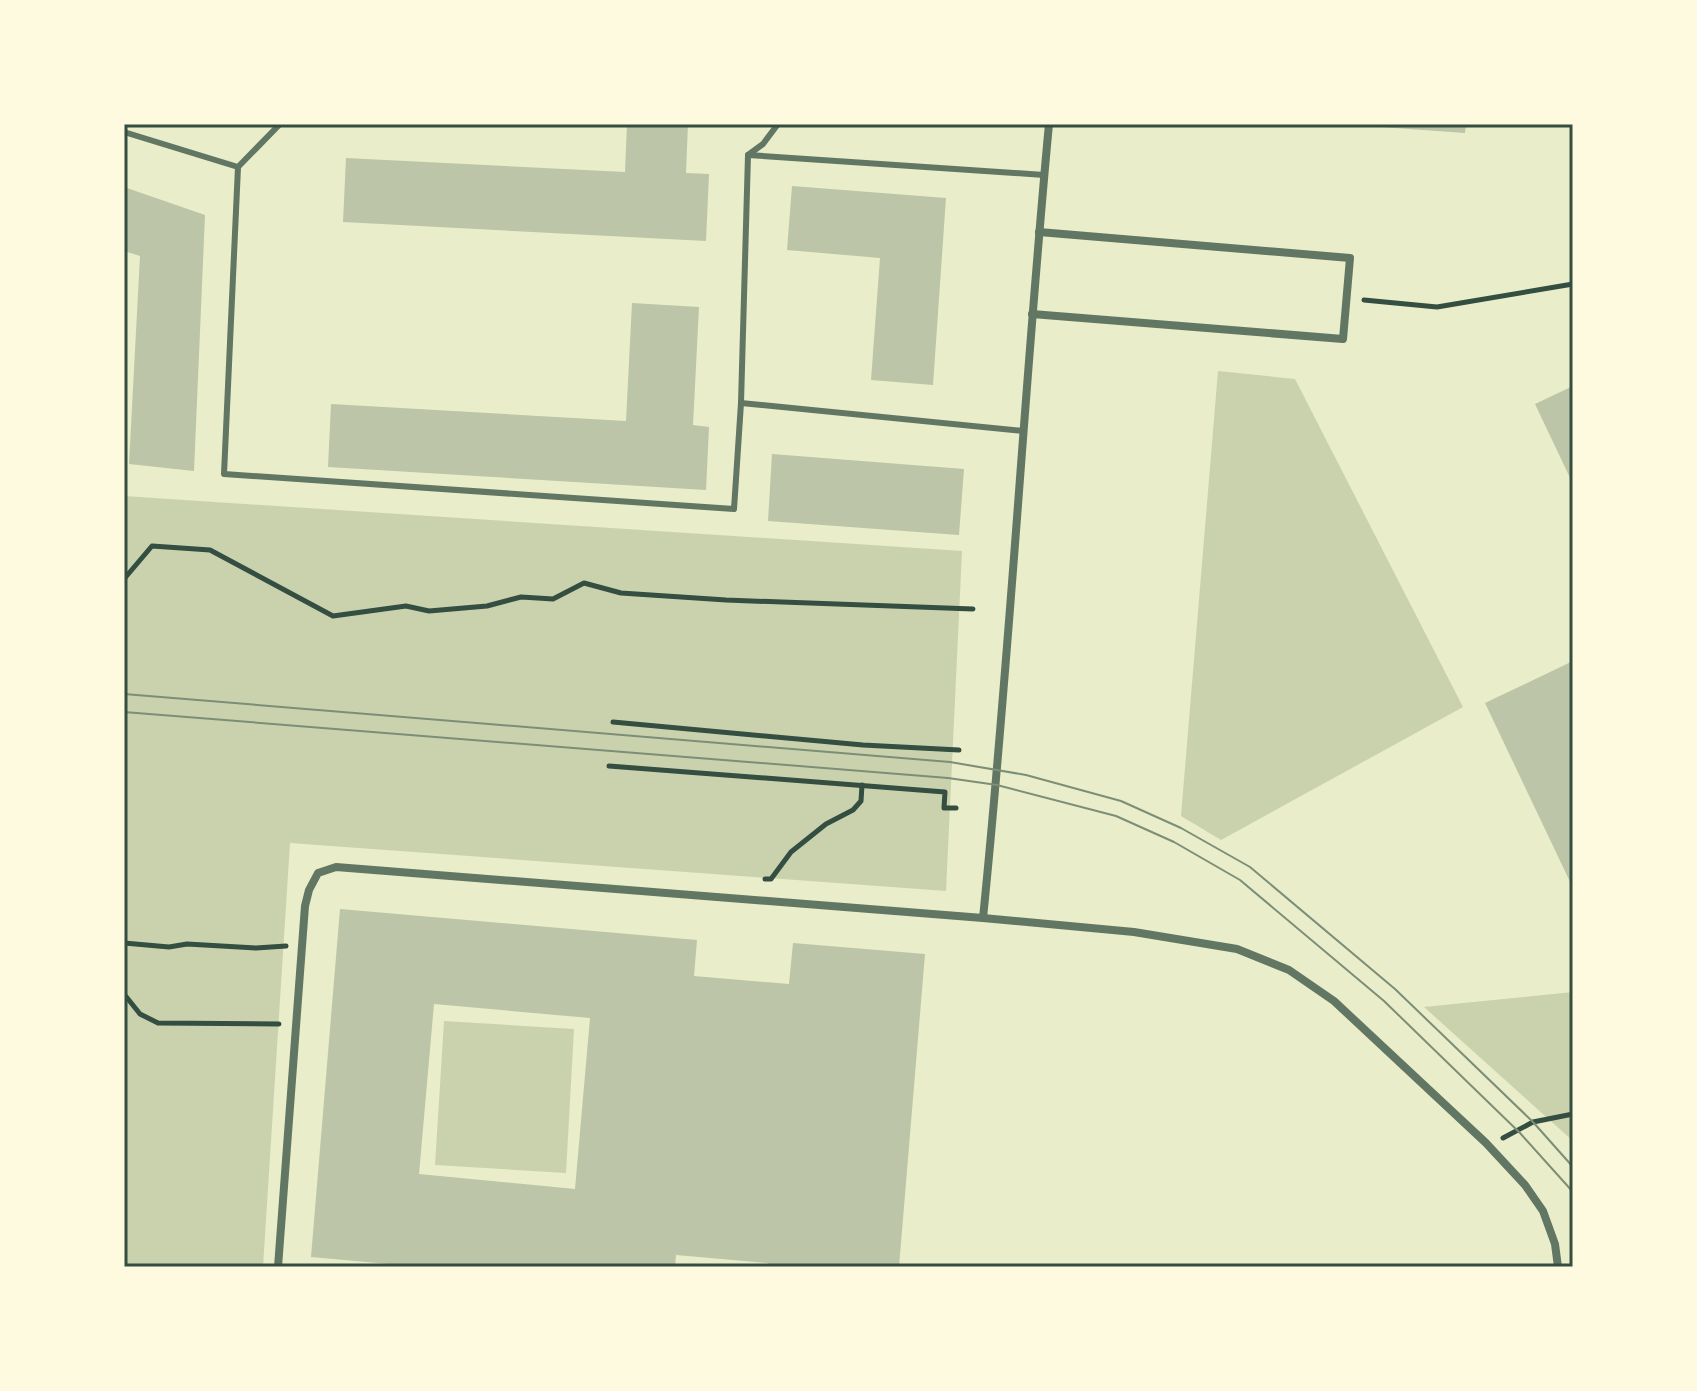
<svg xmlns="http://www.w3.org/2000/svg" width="1697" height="1391" viewBox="0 0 1697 1391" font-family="Cabin,sans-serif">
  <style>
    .green { fill: #cad2ad }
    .building { fill: #bcc5a7; fill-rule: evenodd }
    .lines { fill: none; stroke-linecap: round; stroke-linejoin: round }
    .path { stroke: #344e41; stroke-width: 5 }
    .service { stroke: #617663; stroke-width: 6 }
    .minor { stroke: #617663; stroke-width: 8 }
    .tram { stroke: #7c8e77; stroke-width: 2 }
    .neatline { fill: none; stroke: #344e41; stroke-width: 3 }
  </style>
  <rect width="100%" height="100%" fill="#e9edc9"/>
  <g class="green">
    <polygon points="1218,371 1295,379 1463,707 1221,840 1181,816"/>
    <polygon points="124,496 962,551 946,891 290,843 263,1267 124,1267"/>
    <polygon points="1573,992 1573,1141 1424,1007"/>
    <polygon points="444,1021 574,1029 566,1173 435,1165"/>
  </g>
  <g class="building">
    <polygon points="627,124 688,124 686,173 709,174 706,241 343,222 346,158 625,172"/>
    <polygon points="1367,124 1466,124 1465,133 1367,126"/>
    <polygon points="792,186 946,198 933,385 871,380 880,258 787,250"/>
    <polygon points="124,187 205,215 194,471 129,464 140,256 124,251"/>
    <polygon points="632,303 699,307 693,425 709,427 706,490 328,467 331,404 626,421"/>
    <polygon points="1573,386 1573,484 1535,404"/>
    <polygon points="772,454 964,469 959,535 768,521"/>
    <polygon points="1573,661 1573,888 1485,703"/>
    <path d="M340,909L697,940L694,976L789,984L793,943L925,954L899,1267H768V1263L676,1255L675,1267H422L311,1257ZM434,1004L590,1018L575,1189L419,1174Z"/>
  </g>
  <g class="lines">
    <g class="path">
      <polyline points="1364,300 1437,307 1573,284"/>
      <polyline points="124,579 152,546 210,550 333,616 406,606 429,611 487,606 521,597 553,599 584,583 621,593 726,600 973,609"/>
      <polyline points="613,722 863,745 959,750"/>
      <polyline points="609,766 945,792 944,808 956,808"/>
      <polyline points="765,879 771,879 791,852 826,824 853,810 861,801 862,785"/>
      <polyline points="124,943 169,947 187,944 256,948 286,946"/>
      <polyline points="124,994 140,1014 158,1023 279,1024"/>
      <polyline points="1503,1138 1533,1122 1573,1114"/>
    </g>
    <g class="service">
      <polyline points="124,132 238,167 280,124"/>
      <polyline points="748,155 1044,175"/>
      <polyline points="238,167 224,474 734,509 741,403 748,155 763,144 778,124"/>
      <polyline points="741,403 1024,431"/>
    </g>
    <g class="minor">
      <polyline points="1032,314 1343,339 1350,258 1039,232"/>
      <path d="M983,918C1010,654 1024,389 1049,124"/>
      <polyline points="278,1267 305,906 309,890 318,873 336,867 983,918 1134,932 1237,949 1289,970 1334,1001 1486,1143 1525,1185 1543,1211 1555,1244 1558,1267"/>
    </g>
    <g class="tram">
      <polyline points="124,694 950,762 1026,775 1121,801 1181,828 1250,867 1395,989 1533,1122 1573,1167"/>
      <polyline points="124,712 948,778 997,785 1116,816 1174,842 1240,880 1384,1001 1520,1133 1573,1192"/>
    </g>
  </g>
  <rect width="1697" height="1391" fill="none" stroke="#fefae0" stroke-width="252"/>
  <rect x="126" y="126" width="1445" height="1139" class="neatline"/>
</svg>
